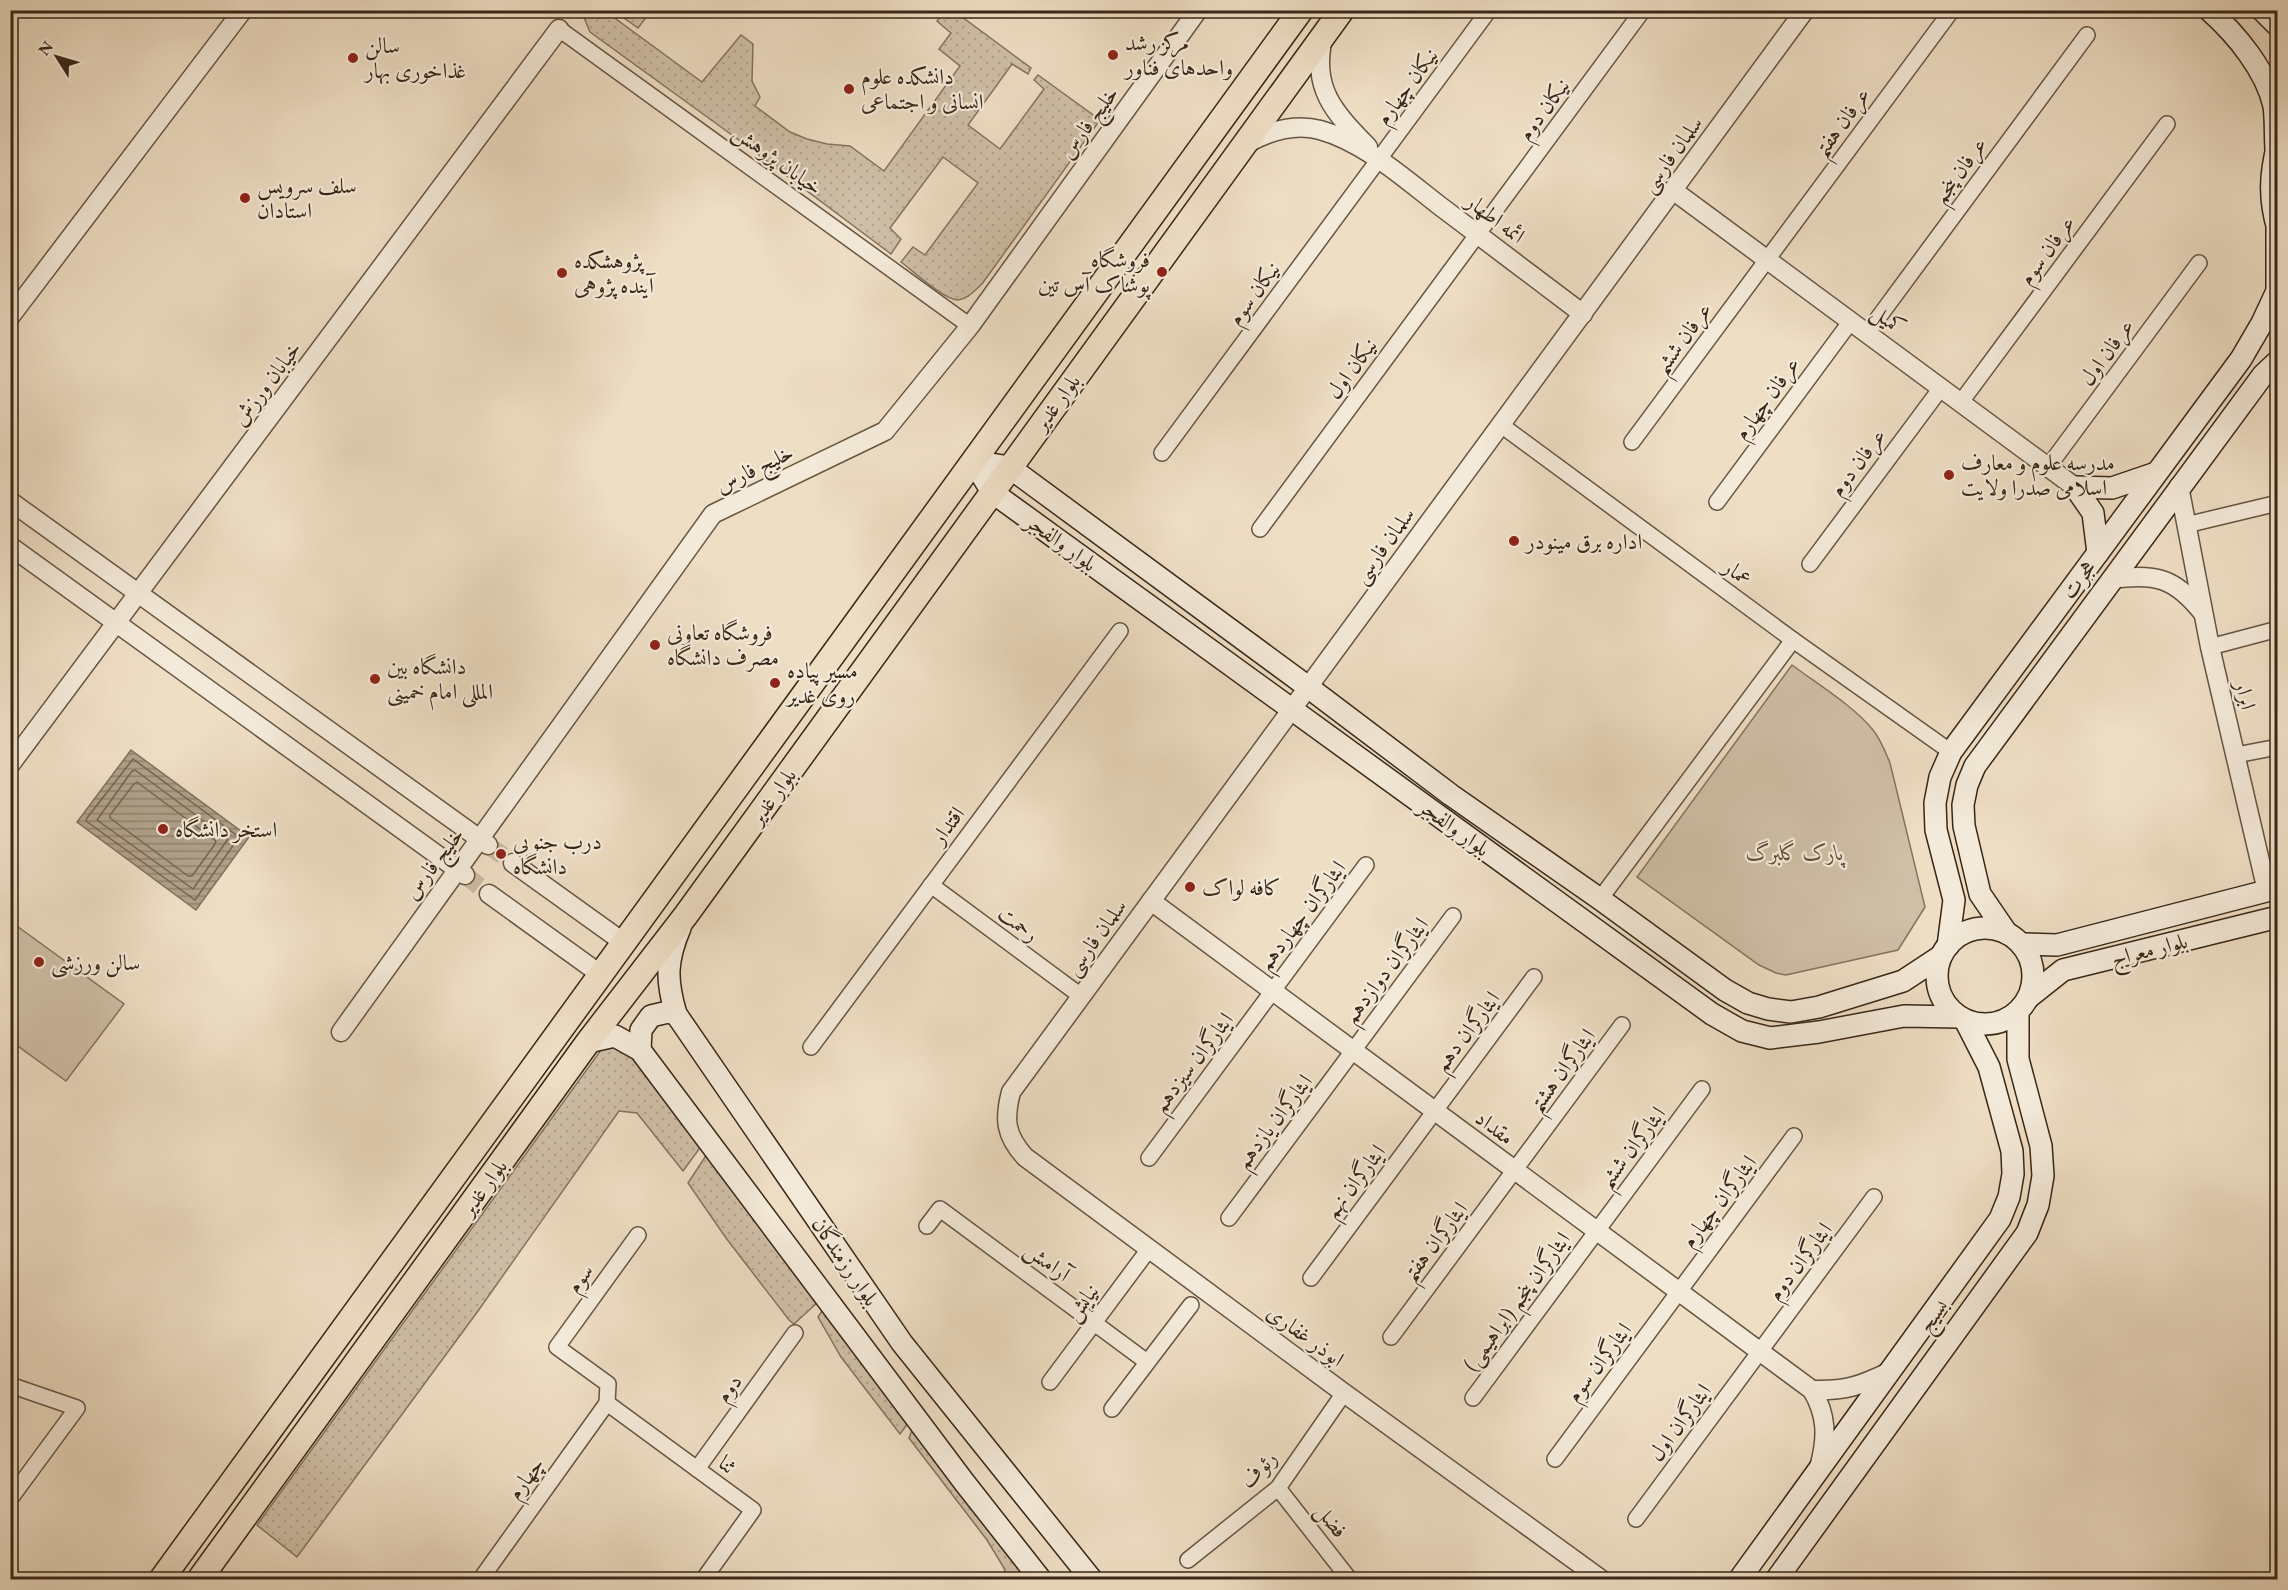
<svg xmlns="http://www.w3.org/2000/svg" width="2288" height="1590" viewBox="0 0 2288 1590" font-family="'EB Garamond',Amiri,serif">
  <style>
    .grass { fill: url(#grass-dots); stroke: #84735f; stroke-width: 1.5 }
    .park { fill: #cfbfa7; stroke: #84735f; stroke-width: 1.5 }
    .water { fill: url(#water-rules); stroke: #80705b; stroke-width: 1.5 }
    .lines { fill: none; stroke-linecap: round; stroke-linejoin: round }
    .shore { stroke: #746450; stroke-width: 1.5 }
    .tertiary-tunnel { stroke: #cab9a1; stroke-width: 18; stroke-dasharray: 18 9; stroke-linecap: butt }
    .minor-casing { stroke: #665542; stroke-width: 18 }
    .tertiary-casing { stroke: #665542; stroke-width: 21 }
    .secondary-casing { stroke: #382717; stroke-width: 24 }
    .primary-casing { stroke: #382717; stroke-width: 27 }
    .minor { stroke: #f4ead9; stroke-width: 15 }
    .tertiary { stroke: #f4ead9; stroke-width: 18 }
    .secondary { stroke: #f4ead9; stroke-width: 21 }
    .primary { stroke: #eedec4; stroke-width: 24 }
    .poi-dot { fill: #8f2418; stroke: #f4ead9; stroke-width: 2 }
    .labels { text-anchor: middle; stroke-width: 4.5; stroke-linejoin: round; paint-order: stroke }
    .poi-label { font-size: 22px; fill: #382717; stroke: #f4ead9; text-anchor: start }
    .street-label { font-size: 22px; fill: #382717; stroke: #f4ead9 }
    .park-label { font-size: 22px; font-style: italic; fill: #5e4d3b; stroke: #f4ead9 }
  </style>
  <defs>
    <pattern id="grass-dots" width="8" height="8" patternUnits="userSpaceOnUse" patternTransform="scale(1.5)"><rect width="8" height="8" fill="#cfbfa7"/><path d="M2 2h.1M6 6h.1" fill="none" stroke="#b2a48f" stroke-width="1.8" stroke-linecap="round"/></pattern>
    <pattern id="water-rules" width="6" height="5" patternUnits="userSpaceOnUse" patternTransform="scale(1.5)"><rect width="6" height="5" fill="#b0a089"/><path d="M0 2.5h6" fill="none" stroke="#90826f"/></pattern>
  </defs>
  <rect width="100%" height="100%" fill="#eedec4"/>
  <filter id="stains"><feTurbulence type="fractalNoise" baseFrequency=".00333" numOctaves="4"/><feColorMatrix values="0 0 0 0 .2 0 0 0 0 .09 0 0 0 0 .02 0 0 0 .5 -.17"/></filter>
  <radialGradient id="worn" r=".72"><stop offset=".6" stop-color="#630" stop-opacity="0"/><stop offset="1" stop-color="#630" stop-opacity=".3"/></radialGradient>
  <g class="grass">
    <path d="M586,10L605,11L702,82L741,35L753,44L752,81L760,97L755,106L790,132L807,139L827,144L850,146L884,171L960,66L939,49L951,33L937,21L944,11H954L1031,68L1028,74L1012,64L968,125L1000,149L1044,89L1034,80L1038,75L1100,120L982,284C975,290 968,299 958,300C944,300 913,271 901,262L913,247L925,255L978,183L943,157L890,228L901,239L891,254L743,143L590,32L583,15Z"/>
    <polygon points="614,11 651,11 638,28"/>
    <polygon points="612,1040 628,1044 702,1145 683,1171 637,1113 619,1111 478,1311 297,1557 257,1525 601,1050"/>
    <polygon points="707,1154 818,1302 794,1324 789,1320 726,1238 688,1183"/>
    <polygon points="824,1308 908,1423 900,1434 841,1357 818,1317"/>
    <polygon points="912,1430 1030,1578 1027,1579 1007,1579 1004,1568 987,1540 909,1438"/>
  </g>
  <g class="park">
    <path d="M1792,665C1816,683 1855,707 1873,730C1881,740 1885,751 1890,763L1925,907L1898,950L1786,975L1776,973L1759,965L1637,877Z"/>
    <polygon points="10,921 124,1004 66,1081 11,1041"/>
  </g>
  <polygon class="water" points="131,750 249,837 196,910 77,822"/>
  <g class="lines">
    <g class="shore">
      <polygon points="133,759 239,837 195,900 86,821 87,818"/>
      <polygon points="135,770 228,839 193,889 97,820 132,771"/>
      <polygon points="137,782 216,841 215,844 192,876 188,876 110,818 110,815 134,784"/>
    </g>
    <g class="tertiary-tunnel">
      <polyline points="488,845 513,863"/>
      <polyline points="465,875 489,894"/>
    </g>
    <g class="minor-casing">
      <g id="minor">
        <polyline points="559,29 970,326"/>
        <polyline points="1867,333 2087,35"/>
        <polyline points="1961,402 2167,124"/>
        <polyline points="1501,425 1793,640 1951,752"/>
        <polyline points="1632,442 1952,10"/>
        <polyline points="1162,453 1489,10"/>
        <polyline points="2048,467 2199,263"/>
        <polyline points="1717,502 1851,321"/>
        <polyline points="2186,525 2278,503"/>
        <polyline points="1260,529 1643,10"/>
        <polyline points="1810,564 1941,388"/>
        <polyline points="2210,647 2278,629"/>
        <polyline points="2236,755 2278,747"/>
        <polyline points="931,885 1081,996"/>
        <polyline points="1600,899 1793,640"/>
        <polyline points="811,1047 1120,631"/>
        <polyline points="1149,1158 1366,865"/>
        <polyline points="1229,1218 1453,916"/>
        <polyline points="927,1226 940,1209 1147,1362"/>
        <polyline points="1311,1278 1534,977"/>
        <polyline points="1391,1337 1622,1025"/>
        <polyline points="1050,1382 1149,1249"/>
        <polyline points="10,1385 77,1408 10,1499"/>
        <polyline points="1473,1398 1702,1089"/>
        <polyline points="607,1403 753,1510 703,1580"/>
        <polyline points="607,1403 608,1384 557,1347 638,1235"/>
        <polyline points="1112,1409 1191,1305"/>
        <polyline points="1555,1459 1794,1136"/>
        <polyline points="697,1469 795,1333"/>
        <polyline points="1278,1488 1350,1580"/>
        <polyline points="1636,1519 1874,1197"/>
        <polyline points="1188,1560 1278,1488 1344,1393"/>
        <polyline points="480,1580 607,1403"/>
      </g>
    </g>
    <g class="tertiary-casing">
      <g id="tertiary">
        <path d="M1323,38C1311,89 1335,113 1368,147"/>
        <path d="M1246,144C1269,131 1294,123 1320,130C1364,142 1405,179 1440,206C1488,242 1535,278 1583,314"/>
        <polyline points="1674,191 2075,487"/>
        <polyline points="10,317 243,10"/>
        <polyline points="2179,486 2210,647 2267,891"/>
        <polyline points="10,501 488,845"/>
        <polyline points="10,546 465,875"/>
        <path d="M2113,579C2155,573 2175,578 2202,612"/>
        <polyline points="10,765 559,29"/>
        <polyline points="513,863 623,942"/>
        <polyline points="489,894 600,974"/>
        <path d="M1151,901L1812,1390C1827,1415 1827,1437 1820,1464"/>
        <polyline points="341,1032 713,514 885,431 970,326 1198,10"/>
        <path d="M1812,1390C1846,1391 1860,1386 1891,1371"/>
        <path d="M1602,1580L1344,1393L1025,1157C1005,1135 1004,1119 1011,1092L1805,10"/>
      </g>
    </g>
    <g class="secondary-casing">
      <g id="secondary">
        <path d="M2209,10C2236,34 2266,70 2274,106C2276,120 2275,135 2276,149"/>
        <polyline points="2262,10 2278,26"/>
        <path d="M2278,144C2270,174 2269,199 2278,229"/>
        <polyline points="973,461 992,492 1712,1014 1742,1031 1770,1038 1819,1032 1904,1016 1959,1017"/>
        <polyline points="973,461 1009,467 1308,687 1451,795 1600,899 1725,990 1748,1003 1768,1009 1791,1012 1819,1007 1903,981 1941,956"/>
        <polyline points="2075,487 2112,488 2156,473"/>
        <polyline points="2075,487 2093,513 2098,553"/>
        <path d="M680,928C666,961 666,980 676,1014L902,1343L1092,1580"/>
        <circle cx="1985" cy="976" r="48"/>
        <polyline points="2006,932 1980,894 1964,826 1963,805 1967,785 1975,766 2263,375 2278,361"/>
        <polyline points="2021,944 2057,945 2278,888"/>
        <polyline points="1948,946 1954,900 1936,830 1935,803 1940,777 1951,752 2241,359 2262,323 2277,291 2277,229"/>
        <polyline points="2029,997 2063,970 2278,917"/>
        <polyline points="588,1042 615,1036 640,1050 964,1482 1041,1580"/>
        <polyline points="640,1050 641,1030 651,1016 668,1012 676,1014"/>
        <polyline points="1739,1580 2000,1219 2009,1197 2013,1174 2012,1151 1989,1067 1965,1020"/>
        <polyline points="1776,1580 2027,1233 2038,1205 2043,1176 2041,1146 2018,1059 2018,1012"/>
      </g>
    </g>
    <g class="primary-casing">
      <g id="primary">
        <polyline points="161,1580 1301,10"/>
        <polyline points="199,1580 588,1042 686,915 1342,10"/>
      </g>
    </g>
    <use href="#minor" class="minor"/>
    <use href="#tertiary" class="tertiary"/>
    <use href="#secondary" class="secondary"/>
    <use href="#primary" class="primary"/>
  </g>
  <g class="poi-dot">
    <circle cx="1113" cy="55" r="6"/>
    <circle cx="353" cy="58" r="6"/>
    <circle cx="849" cy="89" r="6"/>
    <circle cx="245" cy="198" r="6"/>
    <circle cx="1162" cy="272" r="6"/>
    <circle cx="562" cy="273" r="6"/>
    <circle cx="1949" cy="475" r="6"/>
    <circle cx="1514" cy="541" r="6"/>
    <circle cx="655" cy="645" r="6"/>
    <circle cx="375" cy="679" r="6"/>
    <circle cx="775" cy="683" r="6"/>
    <circle cx="163" cy="829" r="6"/>
    <circle cx="501" cy="854" r="6"/>
    <circle cx="1190" cy="887" r="6"/>
    <circle cx="39" cy="962" r="6"/>
  </g>
  <g class="labels">
    <g class="poi-label">
      <text x="1125" y="50">مرکز رشد<tspan x="1125" dy="25">واحدهای فناور</tspan></text>
      <text x="365" y="53">سالن<tspan x="365" dy="25">غذاخوری بهار</tspan></text>
      <text x="861" y="84">دانشکده علوم<tspan x="861" dy="25">انسانی و اجتماعی</tspan></text>
      <text x="257" y="193">سلف سرویس<tspan x="257" dy="25">استادان</tspan></text>
      <text x="1150" y="267" text-anchor="end">فروشگاه<tspan x="1150" dy="25">پوشاک آس تین</tspan></text>
      <text x="574" y="268">پژوهشکده<tspan x="574" dy="25">آینده پژوهی</tspan></text>
      <text x="1961" y="470">مدرسه علوم و معارف<tspan x="1961" dy="25">اسلامی صدرا ولایت</tspan></text>
      <text x="1526" y="549">اداره برق مینودر</text>
      <text x="667" y="640">فروشگاه تعاونی<tspan x="667" dy="25">مصرف دانشگاه</tspan></text>
      <text x="387" y="674">دانشگاه بین<tspan x="387" dy="25">المللی امام خمینی</tspan></text>
      <text x="787" y="678">مسیر پیاده<tspan x="787" dy="25">روی غدیر</tspan></text>
      <text x="175" y="837">استخر دانشگاه</text>
      <text x="513" y="849">درب جنوبی<tspan x="513" dy="25">دانشگاه</tspan></text>
      <text x="1202" y="895">کافه لواک</text>
      <text x="51" y="970">سالن ورزشی</text>
    </g>
    <g class="street-label">
      <text transform="translate(1406 86) rotate(-54)" y="8">نیکان چهارم</text>
      <text transform="translate(1543 109) rotate(-54)" y="8">نیکان دوم</text>
      <text transform="translate(1088 122) rotate(-54)" y="8">خلیج فارس</text>
      <text transform="translate(1841 122) rotate(-54)" y="8">عرفان هفتم</text>
      <text transform="translate(1671 154) rotate(-54)" y="8">سلمان فارسی</text>
      <text transform="translate(778 159) rotate(36)" y="8">خیابان پژوهش</text>
      <text transform="translate(1959 170) rotate(-54)" y="8">عرفان پنجم</text>
      <text transform="translate(1496 218) rotate(37)" y="8">ائمه اطهار</text>
      <text transform="translate(2046 250) rotate(-54)" y="8">عرفان سوم</text>
      <text transform="translate(1253 293) rotate(-54)" y="8">نیکان سوم</text>
      <text transform="translate(1889 319) rotate(36)" y="8">کمیل</text>
      <text transform="translate(1682 338) rotate(-54)" y="8">عرفان ششم</text>
      <text transform="translate(2106 352) rotate(-54)" y="8">عرفان اول</text>
      <text transform="translate(1351 368) rotate(-54)" y="8">نیکان اول</text>
      <text transform="translate(266 383) rotate(-53)" y="8">خیابان ورزش</text>
      <text transform="translate(1766 398) rotate(-54)" y="8">عرفان چهارم</text>
      <text transform="translate(1056 402) rotate(-54)" y="8">بلوار غدیر</text>
      <text transform="translate(1857 462) rotate(-53)" y="8">عرفان دوم</text>
      <text transform="translate(754 468) rotate(-26)" y="8">خلیج فارس</text>
      <text transform="translate(1062 542) rotate(36)" y="8">بلوار والفجر</text>
      <text transform="translate(1383 545) rotate(-54)" y="8">سلمان فارسی</text>
      <text transform="translate(1738 572) rotate(36)" y="8">عمار</text>
      <text transform="translate(2078 579) rotate(-54)" y="8">هجرت</text>
      <text transform="translate(2246 695) rotate(76)" y="8">ابرار</text>
      <text transform="translate(772 796) rotate(-54)" y="8">بلوار غدیر</text>
      <text transform="translate(947 825) rotate(-53)" y="8">اقتدار</text>
      <text transform="translate(1455 827) rotate(36)" y="8">بلوار والفجر</text>
      <text transform="translate(433 863) rotate(-53)" y="8">خلیج فارس</text>
      <text transform="translate(1301 915) rotate(-53)" y="8">ایثارگران چهاردهم</text>
      <text transform="translate(1019 923) rotate(37)" y="8">رحمت</text>
      <text transform="translate(1095 937) rotate(-54)" y="8">سلمان فارسی</text>
      <text transform="translate(2149 949) rotate(-14)" y="8">بلوار معراج</text>
      <text transform="translate(1385 970) rotate(-53)" y="8">ایثارگران دوازدهم</text>
      <text transform="translate(1466 1031) rotate(-53)" y="8">ایثارگران دهم</text>
      <text transform="translate(1192 1062) rotate(-53)" y="8">ایثارگران سیزدهم</text>
      <text transform="translate(1561 1070) rotate(-54)" y="8">ایثارگران هشتم</text>
      <text transform="translate(1273 1121) rotate(-53)" y="8">ایثارگران یازدهم</text>
      <text transform="translate(1495 1127) rotate(37)" y="8">مقداد</text>
      <text transform="translate(1631 1147) rotate(-53)" y="8">ایثارگران ششم</text>
      <text transform="translate(1354 1181) rotate(-53)" y="8">ایثارگران نهم</text>
      <text transform="translate(483 1187) rotate(-54)" y="8">بلوار غدیر</text>
      <text transform="translate(1718 1201) rotate(-53)" y="8">ایثارگران چهارم</text>
      <text transform="translate(1434 1241) rotate(-53)" y="8">ایثارگران هفتم</text>
      <text transform="translate(846 1261) rotate(56)" y="8">بلوار رزمندگان</text>
      <text transform="translate(1048 1261) rotate(37)" y="8">آرامش</text>
      <text transform="translate(1799 1261) rotate(-53)" y="8">ایثارگران دوم</text>
      <text transform="translate(579 1278) rotate(-54)" y="8">سوم</text>
      <text transform="translate(1516 1301) rotate(-54)" y="8">ایثارگران پنجم (ابراهیمی)</text>
      <text transform="translate(1081 1302) rotate(-53)" y="8">نیایش</text>
      <text transform="translate(1932 1315) rotate(-54)" y="8">بسیج</text>
      <text transform="translate(1306 1335) rotate(36)" y="8">ابوذر غفاری</text>
      <text transform="translate(1598 1362) rotate(-53)" y="8">ایثارگران سوم</text>
      <text transform="translate(728 1388) rotate(-54)" y="8">دوم</text>
      <text transform="translate(1679 1422) rotate(-54)" y="8">ایثارگران اول</text>
      <text transform="translate(728 1464) rotate(36)" y="8">ثنا</text>
      <text transform="translate(1258 1469) rotate(-47)" y="8">رئوف</text>
      <text transform="translate(525 1478) rotate(-54)" y="8">چهارم</text>
      <text transform="translate(1332 1520) rotate(52)" y="8">فضل</text>
    </g>
    <g class="park-label">
      <text x="1795" y="860">پارک گلبرگ</text>
    </g>
  </g>
  <rect width="2288" height="1590" fill="none" stroke="#eedec4" stroke-width="36"/>
  <rect x="12" y="12" width="2264" height="1566" fill="none" stroke="#382717" stroke-width="3"/>
  <rect x="18" y="18" width="2252" height="1554" fill="none" stroke="#382717" stroke-width="1.5"/>
  <g transform="translate(57 57) rotate(307)" stroke="#f4ead9" stroke-width="4.5" paint-order="stroke">
  <path d="M0-4.5L10 22L0 15L-10 22Z" fill="#382717"/>
  <text y="-9" font-size="16" font-weight="bold" text-anchor="middle" fill="#382717">N</text>
  </g>
  <rect width="100%" height="100%" filter="url(#stains)"/>
  <rect width="100%" height="100%" fill="url(#worn)"/>
</svg>
